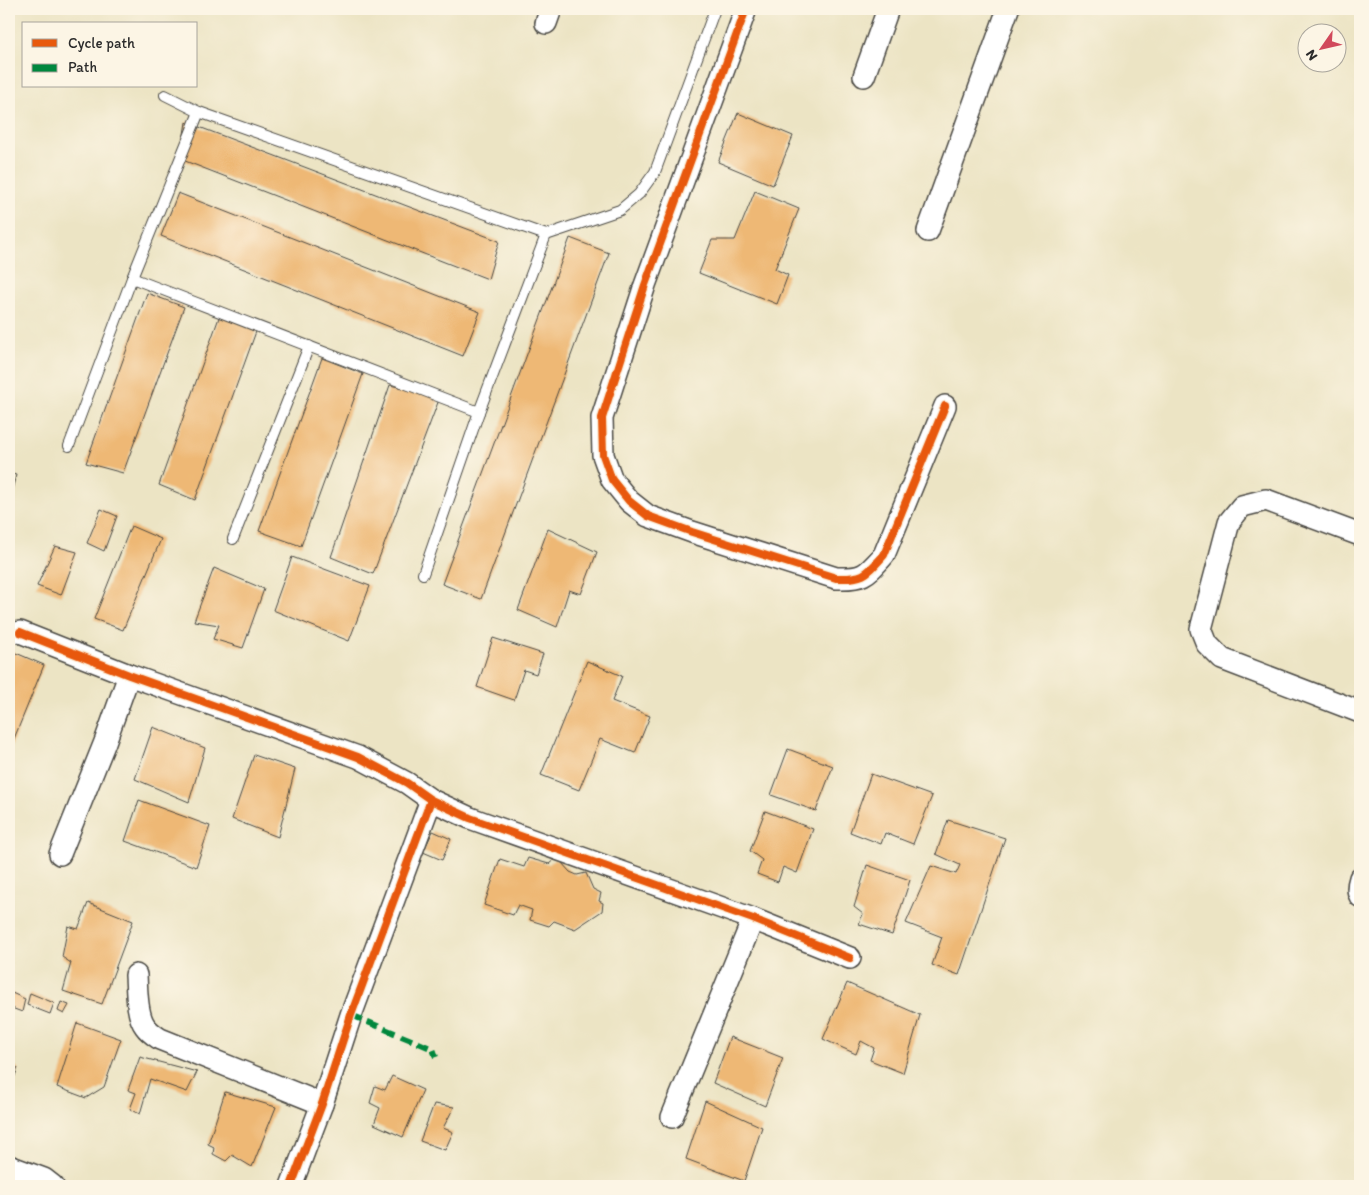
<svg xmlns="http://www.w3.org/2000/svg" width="1369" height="1195" viewBox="0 0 1369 1195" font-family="Itim,sans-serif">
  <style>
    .building { fill: #eeb875 }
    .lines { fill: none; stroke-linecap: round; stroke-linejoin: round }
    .service-casing { stroke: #484742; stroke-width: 12 }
    .minor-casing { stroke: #484742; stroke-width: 24 }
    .service { stroke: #fff; stroke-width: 10 }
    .minor { stroke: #fff; stroke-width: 21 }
    .quiet { stroke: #00873e; stroke-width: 6; stroke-dasharray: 12 6; stroke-linecap: butt }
    .cycleway-casing { stroke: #fcf5e5; stroke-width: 11 }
    .cycleway { stroke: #e8590c; stroke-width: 8 }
  </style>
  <rect width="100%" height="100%" fill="#fcf5e5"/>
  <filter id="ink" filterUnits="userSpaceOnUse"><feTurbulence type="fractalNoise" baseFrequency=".02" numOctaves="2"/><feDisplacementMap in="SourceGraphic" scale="10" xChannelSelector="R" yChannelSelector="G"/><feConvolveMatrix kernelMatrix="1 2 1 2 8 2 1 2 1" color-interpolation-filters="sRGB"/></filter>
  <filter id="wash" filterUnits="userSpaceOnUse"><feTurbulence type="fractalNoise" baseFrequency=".0096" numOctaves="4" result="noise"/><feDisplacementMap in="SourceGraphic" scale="20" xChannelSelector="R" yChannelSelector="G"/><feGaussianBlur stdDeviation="1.12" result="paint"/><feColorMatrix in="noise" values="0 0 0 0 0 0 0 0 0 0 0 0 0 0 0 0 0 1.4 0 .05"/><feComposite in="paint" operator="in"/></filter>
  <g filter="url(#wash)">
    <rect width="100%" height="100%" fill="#ece4c4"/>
    <g id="blocks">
      <g class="building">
        <polygon points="738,113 793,136 773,185 718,162"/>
        <polygon points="186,122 499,241 488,279 180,159"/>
        <polygon points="755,191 799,209 775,269 788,275 777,304 699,273 712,240 735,240"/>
        <polygon points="178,193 480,312 463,356 161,236"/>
        <polygon points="570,238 609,253 481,599 442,584"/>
        <polygon points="147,293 184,307 123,473 86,463"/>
        <polygon points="221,312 258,326 195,500 159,485"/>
        <polygon points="322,358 363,374 301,546 259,531"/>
        <polygon points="390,385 440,397 373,574 331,557"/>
        <polygon points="9,473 16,475 9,501"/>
        <polygon points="101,509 117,516 104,551 87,543"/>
        <polygon points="131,526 161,539 123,630 94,619"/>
        <polygon points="548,529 597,552 581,594 569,590 557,627 518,610"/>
        <polygon points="55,546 77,552 61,595 37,586"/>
        <polygon points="292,557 370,586 349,641 273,610"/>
        <polygon points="214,568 264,589 243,648 213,639 219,625 194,621"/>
        <polygon points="493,638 543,654 536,674 524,670 514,700 477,687"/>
        <polygon points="9,650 44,665 9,751"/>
        <polygon points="587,661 622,676 612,701 650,716 635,753 600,739 579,790 541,775"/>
        <polygon points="153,727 205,748 189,802 135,779"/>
        <polygon points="788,749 833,766 816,811 771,795"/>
        <polygon points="254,755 295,769 278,837 232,819"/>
        <polygon points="871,774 932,796 913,844 885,833 881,844 850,832"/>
        <polygon points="139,800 210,826 196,867 125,841"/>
        <polygon points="765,811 813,829 797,873 783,867 778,882 757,874 762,860 750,851"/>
        <polygon points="948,820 1005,838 959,975 932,965 942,937 906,923 931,866 956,874 960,865 936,854"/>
        <polygon points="433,831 451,839 442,860 423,852"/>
        <polygon points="528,858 549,864 555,859 561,862 570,872 577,875 586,873 593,889 601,893 599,901 603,903 602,911 575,929 554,921 549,926 530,920 532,910 518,905 513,915 484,905 500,859 524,867"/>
        <polygon points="867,865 910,880 892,935 859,924 863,914 854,907"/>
        <polygon points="88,903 133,921 102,1004 63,991 71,963 62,957 68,926 78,929"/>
        <polygon points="847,983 920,1015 903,1073 870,1060 874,1048 861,1041 856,1054 823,1039"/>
        <polygon points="12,993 25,999 22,1012 9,1007"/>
        <polygon points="30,993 54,1003 50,1014 27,1005"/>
        <polygon points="61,1002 69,1005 64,1014 58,1011"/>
        <polygon points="77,1023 121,1039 104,1087 86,1098 57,1087"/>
        <polygon points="730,1037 783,1058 765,1106 713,1083"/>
        <polygon points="140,1057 197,1072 187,1092 150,1079 140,1114 130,1109 136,1093 128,1090"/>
        <polygon points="9,1064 18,1068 9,1091"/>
        <polygon points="392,1076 423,1090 403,1137 374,1124 380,1108 370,1103 375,1086 385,1090"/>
        <polygon points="225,1092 276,1107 252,1167 232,1155 226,1161 213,1154 214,1147 208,1144"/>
        <polygon points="705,1101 762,1127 744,1181 686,1159"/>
        <polygon points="434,1104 454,1107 443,1128 453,1132 445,1150 420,1141"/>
      </g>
    </g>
  </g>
  <g filter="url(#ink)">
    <use href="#blocks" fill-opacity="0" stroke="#484742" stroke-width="1"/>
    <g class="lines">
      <g class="service-casing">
        <g id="service">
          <polyline points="165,95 199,112 546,235"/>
          <polyline points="132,278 479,412"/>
          <polyline points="69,446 132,278 199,112"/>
          <polyline points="233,539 309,346"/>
          <polyline points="423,574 479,412 546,235 620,210 639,194 655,172 715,9"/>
        </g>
      </g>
      <g class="minor-casing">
        <g id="minor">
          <path d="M746,9L645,285L602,418L603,455L612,480L629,501L648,516L692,532L836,578C864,579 866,575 884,555L945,406"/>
          <polyline points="546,23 551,9"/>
          <polyline points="864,76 888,9"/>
          <polyline points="928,231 1008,9"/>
          <polyline points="1360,535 1266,500 1242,506 1229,522 1201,629 1207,644 1222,659 1360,712"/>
          <polyline points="20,632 129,675 358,757 407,783 431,800 351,1015 322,1104 291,1186"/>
          <polyline points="431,800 470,818 753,919 850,958"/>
          <polyline points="60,854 105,742 129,675"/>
          <path d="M1360,878C1358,884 1357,891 1360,896"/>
          <path d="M136,975C137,989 136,1014 145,1026C149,1032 154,1035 160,1039L322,1104"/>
          <polyline points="672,1117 753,919"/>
          <polyline points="9,1166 44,1179 53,1186"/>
        </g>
      </g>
      <use href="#service" class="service"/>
      <use href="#minor" class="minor"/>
      <polyline class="quiet" points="351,1015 433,1049 436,1057"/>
      <g class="cycleway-casing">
        <g id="cycleway">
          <path d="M746,9L645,285L602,418L603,455L612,480L629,501L648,516L692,532L836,578C864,579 866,575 884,555L945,406"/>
          <polyline points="20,632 129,675 358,757 407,783 431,800 351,1015 322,1104 291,1186"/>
          <polyline points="431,800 470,818 753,919 850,958"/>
        </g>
      </g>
      <use href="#cycleway" class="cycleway"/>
    </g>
  </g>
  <rect width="1369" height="1195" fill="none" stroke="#fcf5e5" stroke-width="30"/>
  <rect x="22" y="22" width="175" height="65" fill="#fcf5e5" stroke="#a8a49b"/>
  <rect x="32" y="39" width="25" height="8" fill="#e8590c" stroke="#a8a49b"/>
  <text x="68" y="48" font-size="15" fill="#2b2b2b">Cycle path</text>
  <rect x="32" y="64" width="25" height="8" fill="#00873e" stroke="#a8a49b"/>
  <text x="68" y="72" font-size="15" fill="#2b2b2b">Path</text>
  <g transform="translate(1322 48) rotate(236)"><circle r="24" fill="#fcf5e5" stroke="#a8a49b"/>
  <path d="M0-4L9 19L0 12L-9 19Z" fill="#d1495b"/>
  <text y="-8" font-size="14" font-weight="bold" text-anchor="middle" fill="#2b2b2b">N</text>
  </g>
</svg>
